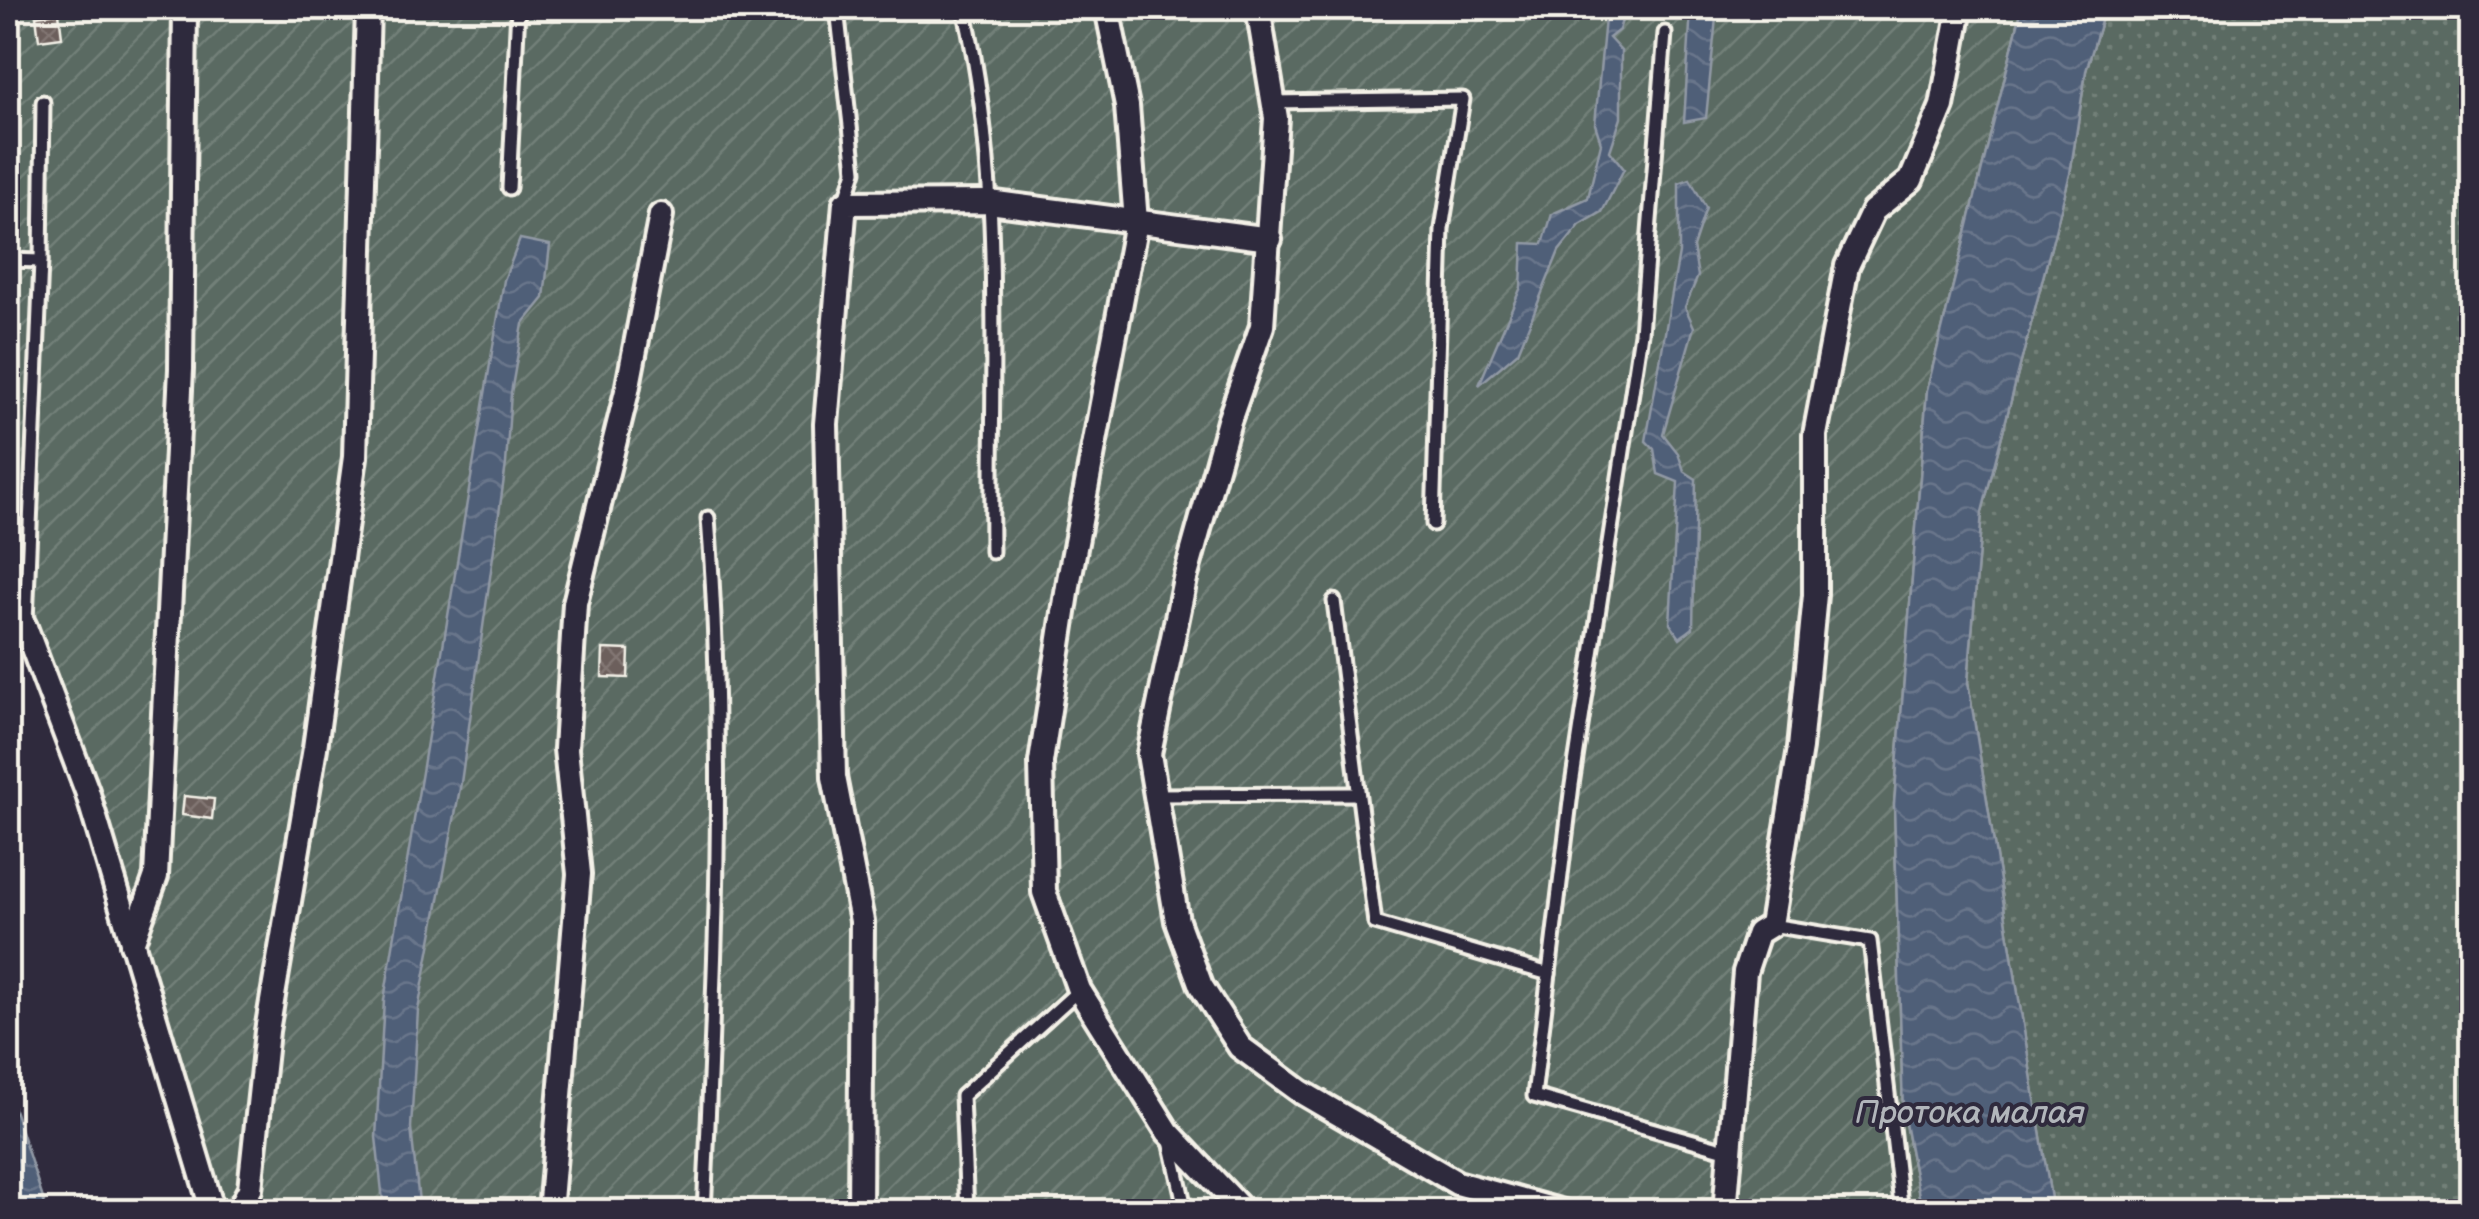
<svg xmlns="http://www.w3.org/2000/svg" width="2479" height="1219" viewBox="0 0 2479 1219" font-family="'Balsamiq Sans',sans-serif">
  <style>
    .grass { fill: url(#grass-dots); stroke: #a7aea5; stroke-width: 2.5 }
    .garden { fill: url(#garden-furrows); stroke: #a7aea5; stroke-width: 2.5 }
    .water { fill: url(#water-waves); stroke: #9199a5; stroke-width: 2.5 }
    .building { fill: url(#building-cross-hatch); stroke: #f4f1e8; stroke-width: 2.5 }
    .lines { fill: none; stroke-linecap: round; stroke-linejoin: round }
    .lane-casing { stroke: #f4f1e8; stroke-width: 19 }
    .street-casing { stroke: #f4f1e8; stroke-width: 30 }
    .lane { stroke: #2f2a3d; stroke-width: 11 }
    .street { stroke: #2f2a3d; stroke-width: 22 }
    .labels { text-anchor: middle; stroke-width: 8; stroke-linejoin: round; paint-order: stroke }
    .water-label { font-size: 32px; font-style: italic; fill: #b2b6bb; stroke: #2f2a3d }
  </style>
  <defs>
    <pattern id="grass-dots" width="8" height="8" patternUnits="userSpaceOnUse" patternTransform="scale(2.5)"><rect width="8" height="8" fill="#5a6a62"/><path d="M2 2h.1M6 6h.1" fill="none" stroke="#728078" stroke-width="1.8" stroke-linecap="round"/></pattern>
    <pattern id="garden-furrows" width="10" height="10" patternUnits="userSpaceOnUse" patternTransform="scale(2.5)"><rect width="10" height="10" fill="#5a6a62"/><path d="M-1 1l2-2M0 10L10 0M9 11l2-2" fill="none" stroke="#728078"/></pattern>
    <pattern id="water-waves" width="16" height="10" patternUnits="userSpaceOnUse" patternTransform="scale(2.5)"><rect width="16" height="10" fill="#4f5e78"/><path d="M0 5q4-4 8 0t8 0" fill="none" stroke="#69768b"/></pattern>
    <pattern id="building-cross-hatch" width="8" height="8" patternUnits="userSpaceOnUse" patternTransform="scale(2.5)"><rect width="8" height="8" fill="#6c5f5b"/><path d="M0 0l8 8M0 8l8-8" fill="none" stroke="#827673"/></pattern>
  </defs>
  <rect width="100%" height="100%" fill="#2f2a3d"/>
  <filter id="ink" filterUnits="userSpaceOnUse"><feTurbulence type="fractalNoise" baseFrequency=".01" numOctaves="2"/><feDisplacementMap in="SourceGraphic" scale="20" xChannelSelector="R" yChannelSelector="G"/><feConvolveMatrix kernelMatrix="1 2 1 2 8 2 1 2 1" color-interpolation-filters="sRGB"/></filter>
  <g filter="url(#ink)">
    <polygon class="grass" points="2105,8 2471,8 2471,1211 2053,1212 1968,682 1982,512 2070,174 2086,71"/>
    <polygon class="garden" points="8,8 2022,8 1927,390 1894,804 1903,1113 1922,1211 225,1211 8,530"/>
    <g class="water">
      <polygon points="1606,8 1626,8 1619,30 1609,38 1621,51 1621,118 1610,151 1624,169 1602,212 1580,225 1559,251 1518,352 1479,385 1521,287 1523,243 1543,244 1552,214 1588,198 1601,143 1595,124"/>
      <polygon points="1691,8 1717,8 1706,118 1684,122"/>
      <polygon points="2022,8 2105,8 2086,71 2070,174 1982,512 1968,682 2053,1211 1922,1211 1903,1113 1894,804 1927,390"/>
      <polygon points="1690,179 1706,208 1693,247 1698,276 1685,307 1694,327 1663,434 1678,453 1684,471 1696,479 1693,628 1680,638 1670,624 1678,482 1658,474 1654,449 1646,441 1679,253 1679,183"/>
      <polygon points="520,239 550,245 544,298 523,324 511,393 506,464 461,783 418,1010 411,1128 420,1211 384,1211 376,1137 384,1000 504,280"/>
      <polygon points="8,1089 9,1094 47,1211 8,1211"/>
    </g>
    <g class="building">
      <polygon points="59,13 62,37 39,40 36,16"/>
      <polygon points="603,649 629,650 628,678 602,677"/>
      <polygon points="184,796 214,799 212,819 182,815"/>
    </g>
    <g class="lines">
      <g class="lane-casing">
        <g id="lane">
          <polyline points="837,8 855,171 845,203"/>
          <path d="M964,8C1005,184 990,372 992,552"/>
          <polyline points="1665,33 1641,333 1572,785 1534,1096 1729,1151"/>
          <polyline points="1273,102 1463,99 1442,229 1433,524"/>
          <polyline points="509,188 518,8"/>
          <polyline points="8,260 41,261"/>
          <polyline points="1334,601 1375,923 1549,974"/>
          <polyline points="26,622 41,261 43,102"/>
          <polyline points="1156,795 1358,794"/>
          <polyline points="1771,925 1870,941 1902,1212"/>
          <polyline points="1170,1141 1186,1212"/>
          <path d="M704,1212C715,980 726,750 708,518"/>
          <polyline points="967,1212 962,1096 1079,990"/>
        </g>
      </g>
      <g class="street-casing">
        <g id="street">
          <polyline points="1107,8 1127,106 1136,222 1069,580 1041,762 1044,892 1079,990 1168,1132 1244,1212"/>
          <polyline points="1258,8 1276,118 1262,326 1229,421 1185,579 1149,754 1177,921 1201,986 1240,1047 1301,1092 1457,1183 1563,1212"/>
          <polyline points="8,599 25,627 87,791 213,1212"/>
          <polyline points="132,944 156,876 181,369 185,8"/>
          <polyline points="238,1212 250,1189 267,1031 315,748 355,457 368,8"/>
          <polyline points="550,1212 579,874 566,749 575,603 627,391 661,215"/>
          <polyline points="860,1212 862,921 834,777 826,424 845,203 989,202 1270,239"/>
          <polyline points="1725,1212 1745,972 1758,933 1771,925 1800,748 1815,595 1815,435 1847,266 1873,211 1911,180 1942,106 1960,8"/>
        </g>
      </g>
      <use href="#lane" class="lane"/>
      <use href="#street" class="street"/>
    </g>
  </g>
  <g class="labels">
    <g class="water-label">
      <text x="1970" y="1123">Протока малая</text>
    </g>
  </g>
  <rect width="2479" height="1219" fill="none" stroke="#2f2a3d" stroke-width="40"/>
  <rect x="20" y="20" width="2439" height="1179" fill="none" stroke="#f4f1e8" stroke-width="4" filter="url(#ink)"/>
</svg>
